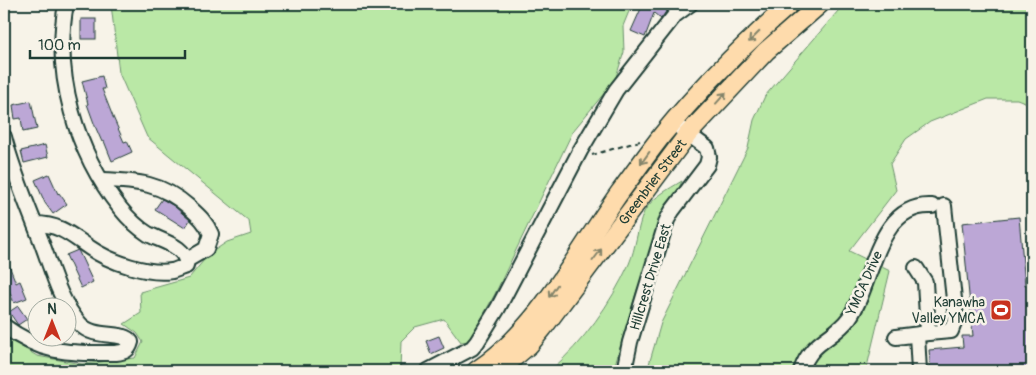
<svg xmlns="http://www.w3.org/2000/svg" width="1036" height="375" viewBox="0 0 1036 375" font-family="Pangolin,sans-serif">
  <style>
    .green { fill: #bae8a6; stroke: #6c926d }
    .building { fill: #bca7d6; stroke: #1f3d34 }
    .lines { fill: none; stroke-linecap: round; stroke-linejoin: round }
    .minor-casing { stroke: #1f3d34; stroke-width: 18 }
    .major-casing { stroke: #1f3d34; stroke-width: 21 }
    .path { stroke: #1f3d34; stroke-width: 2; stroke-dasharray: 5 4; stroke-linecap: butt }
    .minor { stroke: #f7f3e8; stroke-width: 14 }
    .major { stroke: #fedbac; stroke-width: 18 }
    .oneway { stroke: #83846a }
    .labels { text-anchor: middle; stroke-width: 5; stroke-linejoin: round; paint-order: stroke }
    .street-label { font-size: 14px; fill: #1f3d34; stroke: #f7f3e8 }
    .poi-label { font-size: 14px; fill: #1f3d34; stroke: #f7f3e8; text-anchor: end }
  </style>
  <rect width="100%" height="100%" fill="#f7f3e8"/>
  <filter id="ink" filterUnits="userSpaceOnUse"><feTurbulence type="fractalNoise" baseFrequency=".02" numOctaves="2"/><feDisplacementMap in="SourceGraphic" scale="10" xChannelSelector="R" yChannelSelector="G"/><feConvolveMatrix kernelMatrix="1 2 1 2 8 2 1 2 1" color-interpolation-filters="sRGB"/></filter>
  <g filter="url(#ink)">
    <g class="green">
      <polygon points="111,4 632,4 623,26 624,52 615,80 573,131 495,294 469,341 461,342 444,319 415,327 401,341 400,371 4,371 4,336 37,356 82,364 135,358 143,342 137,333 124,324 141,313 140,292 189,278 209,254 227,242 251,234 249,221 147,137 119,73"/>
      <polygon points="844,4 1032,4 1032,157 1030,104 1017,99 988,99 930,122 906,139 890,164 896,190 849,251 890,271 866,371 647,371 661,323 748,148 754,120 765,96"/>
      <path d="M682,181L637,290L613,371H550C584,341 610,305 629,264C636,248 637,228 644,212C651,198 669,189 682,181Z"/>
    </g>
    <g class="building">
      <polygon points="643,4 671,4 661,19 654,13 645,37 631,31"/>
      <rect x="81" y="19" width="15" height="20"/>
      <polygon points="102,76 105,89 102,89 113,117 124,142 127,141 132,152 112,161 104,141 102,142 95,126 87,104 88,104 82,81"/>
      <polygon points="31,101 37,129 23,132 21,118 15,119 13,105"/>
      <polygon points="45,145 48,157 24,163 21,151"/>
      <polygon points="49,174 58,194 59,193 67,204 53,214 45,203 35,180"/>
      <polygon points="162,199 174,206 190,220 185,228 155,209"/>
      <polygon points="1019,217 1025,285 1032,284 1032,371 931,371 929,350 963,347 962,336 973,336 962,223"/>
      <polygon points="78,250 93,282 81,288 66,255"/>
      <polygon points="4,253 16,283 20,281 27,298 14,303 4,278"/>
      <polygon points="18,306 27,319 18,325 9,312"/>
      <polygon points="439,336 444,348 431,354 426,341"/>
    </g>
    <g class="lines">
      <g class="minor-casing">
        <g id="minor">
          <path d="M4,137C13,172 27,204 40,238C51,266 59,301 80,324C94,340 123,330 131,342C129,350 125,352 116,353C70,353 43,355 4,326"/>
          <path d="M102,180C137,181 162,183 189,207C199,216 206,222 211,234L206,249L187,260"/>
          <path d="M35,224C60,224 71,235 90,248C110,262 148,275 172,271C176,270 182,267 186,266C189,247 161,241 148,234C137,227 128,218 120,208C76,152 53,75 66,4"/>
          <polyline points="928,333 951,331 956,318 944,206"/>
          <polyline points="917,335 919,371"/>
          <polyline points="896,337 928,333 925,282 916,268"/>
          <polyline points="428,371 472,348 477,342 498,308 580,151 616,90 675,15 690,4"/>
          <polyline points="624,371 630,342 667,220 672,211 707,165 709,157 707,148 680,128"/>
          <path d="M801,371C812,339 833,340 849,318C874,283 876,203 932,206"/>
        </g>
      </g>
      <g class="major-casing">
        <g id="major">
          <path d="M476,371C540,328 576,254 620,192C634,173 648,153 663,134C701,87 744,44 790,4"/>
          <path id="s1" d="M498,371L529,345L543,328L688,134L766,51L820,4"/>
        </g>
      </g>
      <polyline class="path" points="592,155 640,141"/>
      <use href="#minor" class="minor"/>
      <use href="#major" class="major"/>
    </g>
    <defs><path id="oneway-shaft" d="M-6 0H5M1.5-3L5.5 0L1.5 3" fill="none" stroke-width="1.6" stroke-linecap="round" stroke-linejoin="round" transform="scale(1.25)"/></defs>
    <g class="oneway">
      <use href="#oneway-shaft" transform="translate(754 37) rotate(135)"/>
      <use href="#oneway-shaft" transform="translate(721 98) rotate(-48)"/>
      <use href="#oneway-shaft" transform="translate(645 158) rotate(126)"/>
      <use href="#oneway-shaft" transform="translate(597 255) rotate(-53)"/>
      <use href="#oneway-shaft" transform="translate(553 291) rotate(124)"/>
    </g>
  </g>
  <defs>
    <g id="stadium-square" transform="scale(1.125)"><rect x="-9" y="-9" width="18" height="18" rx="4" fill="#c8321e" stroke="#f7f3e8"/><path d="M0-5a6.5 5 0 1 0 0 10a6.5 5 0 1 0 0-10ZM-3.5-1.8h7v3.6h-7Z" fill="#fff"/></g>
  </defs>
  <g fill-rule="evenodd">
    <use href="#stadium-square" x="1001" y="310"/>
  </g>
  <g class="labels">
    <g class="street-label">
      <text dy="5" stroke="none"><textPath href="#s1" startOffset="245">Greenbrier Street</textPath></text>
      <text transform="translate(650 277) rotate(-73)" y="5">Hillcrest Drive East</text>
      <text transform="translate(864 283) rotate(-66)" y="5">YMCA Drive</text>
    </g>
    <g class="poi-label">
      <text x="985" y="307">Kanawha<tspan x="985" dy="16">Valley YMCA</tspan></text>
    </g>
  </g>
  <rect width="1036" height="375" fill="none" stroke="#f7f3e8" stroke-width="20"/>
  <rect x="10" y="10" width="1016" height="355" fill="none" stroke="#1f3d34" stroke-width="2" filter="url(#ink)"/>
  <g transform="translate(52 322)"><circle r="24" fill="#f7f3e8" stroke="#a1aaa0"/>
  <path d="M0-4L9 19L0 12L-9 19Z" fill="#c8321e"/>
  <text y="-8" font-size="14" font-weight="bold" text-anchor="middle" fill="#1f3d34">N</text>
  </g>
  <path d="M30 50v8h155v-8" fill="none" stroke="#1f3d34" stroke-width="2.5"/>
  <text x="38" y="50" font-size="15" fill="#1f3d34" stroke="#f7f3e8" stroke-width="4" paint-order="stroke">100 m</text>
</svg>
